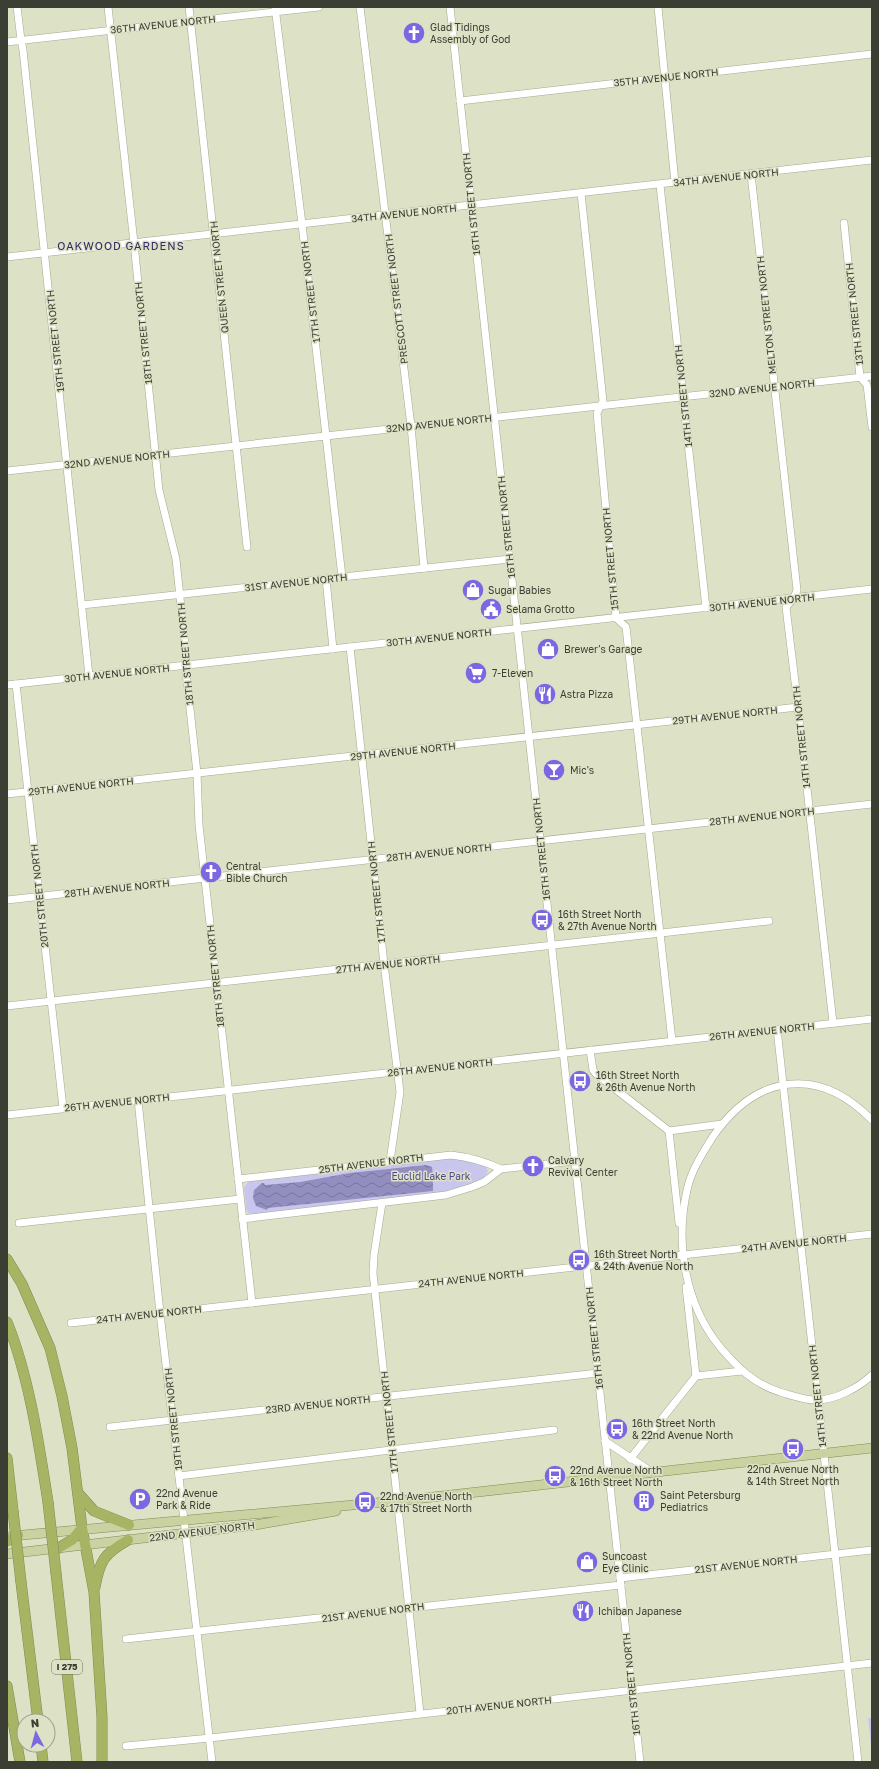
<svg xmlns="http://www.w3.org/2000/svg" width="879" height="1769" viewBox="0 0 879 1769" font-family="'Golos Text',sans-serif">
  <style>
    .green { fill: #c9c6ed }
    .water { fill: url(#water-waves) }
    .lines { fill: none; stroke-linecap: round; stroke-linejoin: round }
    .minor-casing { stroke: #a3a98e; stroke-width: 8 }
    .major-casing { stroke: #818b52; stroke-width: 10 }
    .highway-casing { stroke: #818b52; stroke-width: 11 }
    .minor { stroke: #fff; stroke-width: 7 }
    .major { stroke: #cad2a2; stroke-width: 9 }
    .highway { stroke: #a7b464; stroke-width: 10 }
    .highway-bridge-casing { stroke: #818b52; stroke-width: 11; stroke-linecap: butt }
    .highway-bridge { stroke: #a7b464; stroke-width: 10 }
    .labels { text-anchor: middle; stroke-width: 3; stroke-linejoin: round; paint-order: stroke }
    .shield { fill: #dde2c6; stroke: #6c6f5e; stroke-width: 1 }
    .shield-label { font-size: 9px; font-weight: bold; fill: #3b3e32 }
    .street-label { font-size: 10px; fill: #3b3e32; stroke: #dde2c6 }
    .poi-label { font-size: 10px; fill: #3b3e32; stroke: #dde2c6; text-anchor: start }
    .park-label { font-size: 10px; fill: #52498a; stroke: #dde2c6 }
    .neighbourhood-label { font-size: 11px; letter-spacing: 1px; fill: #332964; stroke: #dde2c6 }
  </style>
  <defs>
    <pattern id="water-waves" width="16" height="10" patternUnits="userSpaceOnUse"><rect width="16" height="10" fill="#928ebf"/><path d="M0 5q4-4 8 0t8 0" fill="none" stroke="#78759c"/></pattern>
  </defs>
  <rect width="100%" height="100%" fill="#dde2c6"/>
  <g class="green">
    <path d="M450,1158L462,1159L485,1166L488,1171C483,1186 456,1190 442,1192L253,1214L248,1213L246,1208L244,1187L249,1181Z"/>
    <polygon points="868,1718 872,1718 872,1753"/>
  </g>
  <path class="water" d="M426,1165L432,1167C433,1171 433,1187 433,1191L268,1208L267,1210L256,1206L253,1198L254,1190L262,1183H264L265,1185L300,1182L350,1173Z"/>
  <g class="lines">
    <g class="minor-casing">
      <g id="minor">
        <polyline points="17,7 21,40 23,50 89,676"/>
        <polyline points="108,7 134,243 159,490 176,559 187,665 186,672 197,773 199,825 252,1303"/>
        <polyline points="189,7 247,547"/>
        <polyline points="275,7 302,224 342,577"/>
        <polyline points="360,7 411,426 424,568"/>
        <polyline points="450,7 640,1762"/>
        <polyline points="658,7 675,183"/>
        <polyline points="7,42 319,7"/>
        <polyline points="460,101 872,54"/>
        <polyline points="751,174 797,590 794,598 786,607 798,707 833,1023"/>
        <polyline points="660,185 706,608"/>
        <polyline points="581,193 603,401 597,413 616,618 626,627 672,1041"/>
        <polyline points="844,223 860,377 867,385 872,427"/>
        <polyline points="7,257 872,160"/>
        <polyline points="7,471 872,376"/>
        <polyline points="326,579 333,649"/>
        <polyline points="82,605 510,559"/>
        <polyline points="350,647 384,964 400,1092 390,1161"/>
        <polyline points="16,684 63,1108"/>
        <polyline points="7,685 872,589"/>
        <polyline points="7,794 798,707"/>
        <polyline points="7,900 872,804"/>
        <polyline points="7,1006 769,921"/>
        <polyline points="777,1029 858,1762"/>
        <polyline points="590,1050 593,1070 596,1074 669,1131 722,1124"/>
        <polyline points="138,1100 160,1313 212,1762"/>
        <polyline points="7,1115 872,1019"/>
        <path d="M872,1120C817,1064 755,1075 712,1138C702,1154 691,1171 687,1190C675,1243 685,1304 720,1347C737,1367 754,1384 780,1392C791,1395 806,1401 818,1400C837,1399 858,1388 872,1375"/>
        <polyline points="669,1131 679,1223"/>
        <path d="M238,1179L451,1155C469,1157 484,1161 501,1169"/>
        <polyline points="382,1203 374,1255 373,1273 420,1713"/>
        <polyline points="242,1219 446,1195 472,1187 484,1182 501,1169 575,1161"/>
        <polyline points="19,1223 240,1199"/>
        <polyline points="686,1287 696,1376"/>
        <polyline points="71,1323 872,1234"/>
        <polyline points="110,1427 598,1373"/>
        <polyline points="605,1441 652,1472"/>
        <polyline points="630,1459 696,1376 742,1371"/>
        <polyline points="179,1476 554,1430"/>
        <polyline points="620,1578 872,1550"/>
        <polyline points="126,1639 621,1585"/>
        <polyline points="126,1746 210,1738 872,1663"/>
      </g>
    </g>
    <g class="major-casing">
      <g id="major">
        <polyline points="12,1536 397,1501 872,1448"/>
        <polyline points="7,1554 255,1525 336,1511"/>
      </g>
    </g>
    <g class="highway-casing">
      <g id="highway">
        <polyline points="7,1259 22,1284 50,1348 62,1396 72,1448 82,1528 94,1592 102,1717 102,1762"/>
        <path d="M7,1322C29,1376 39,1444 48,1502"/>
        <polyline points="7,1458 13,1511"/>
        <polyline points="78,1493 94,1511 129,1525"/>
        <polyline points="7,1541 18,1535"/>
        <polyline points="55,1550 72,1540 82,1528"/>
        <polyline points="56,1573 77,1762"/>
        <polyline points="21,1582 38,1721"/>
        <path d="M95,1587C100,1560 104,1554 128,1540"/>
        <polyline points="7,1686 20,1762"/>
        <polyline points="41,1745 43,1762"/>
      </g>
    </g>
    <use href="#minor" class="minor"/>
    <use href="#major" class="major"/>
    <use href="#highway" class="highway"/>
    <g class="highway-bridge-casing">
      <g id="highway-bridge">
        <polyline points="48,1502 56,1573"/>
        <polyline points="13,1511 21,1582"/>
      </g>
    </g>
    <use href="#highway-bridge" class="highway-bridge"/>
  </g>
  <defs>
    <g id="church-disc" transform="scale(1.15)"><circle r="9.5" fill="#7c66e1" stroke="#dde2c6"/><path d="M-1.2-6h2.4v3.5h3.3v2.4h-3.3V6h-2.4V-.1h-3.3v-2.4h3.3Z" fill="#fff"/></g>
    <g id="shop-disc" transform="scale(1.15)"><circle r="9.5" fill="#7c66e1" stroke="#dde2c6"/><path d="M-5-2.5h2.3a2.7 3.5 0 0 1 5.4 0H5L5.5 6h-11ZM-1.5-2.5h3a1.5 2.3 0 0 0-3 0Z" fill="#fff"/></g>
    <g id="civic-disc" transform="scale(1.15)"><circle r="9.5" fill="#7c66e1" stroke="#dde2c6"/><path d="M-.6-6.5H3V-4.5H.6V-3L4-1V1h2V6H-6V1h2V-1L-.6-3ZM-1.2 2.5V6h2.4V2.5Z" fill="#fff"/></g>
    <g id="supermarket-disc" transform="scale(1.15)"><circle r="9.5" fill="#7c66e1" stroke="#dde2c6"/><path d="M-6-5.5h2.5l.6 2H6L4.5 2H-2.5L-4.4-4H-6ZM-1.5 3.2a1.3 1.3 0 1 0 .1 0ZM3 3.2a1.3 1.3 0 1 0 .1 0Z" fill="#fff"/></g>
    <g id="restaurant-disc" transform="scale(1.15)"><circle r="9.5" fill="#7c66e1" stroke="#dde2c6"/><path d="M-5-6h1v4h1v-4h1v4h1v-4h1v5L-1.5 .5V6h-2V.5L-5-1ZM5-6V6H3V1.5H1.5Q1.5-4 5-6Z" fill="#fff"/></g>
    <g id="bar-disc" transform="scale(1.15)"><circle r="9.5" fill="#7c66e1" stroke="#dde2c6"/><path d="M-6-5H6L.8 .8V4.5H3.5V6h-7V4.5H-.8V.8Z" fill="#fff"/></g>
    <g id="bus-disc" transform="scale(1.15)"><circle r="9.5" fill="#7c66e1" stroke="#dde2c6"/><path d="M-5-6H5V4H4V6H2V4H-2V6H-4V4H-5ZM-3.5-4V0h7V-4ZM-3.5 1.2v1.5H-2V1.2ZM2 1.2v1.5H3.5V1.2Z" fill="#fff"/></g>
    <g id="parking-disc" transform="scale(1.15)"><circle r="9.5" fill="#7c66e1" stroke="#dde2c6"/><path d="M-3.5-5.5H1a3.5 3.5 0 0 1 0 7H-1V5.5H-3.5ZM-1-3.4V-.6H.8a1.4 1.4 0 0 0 0-2.8Z" fill="#fff"/></g>
    <g id="building-disc" transform="scale(1.15)"><circle r="9.5" fill="#7c66e1" stroke="#dde2c6"/><path d="M-4-6H4V6H1V3H-1V6H-4ZM-2.5-4.3h1.7v1.8h-1.7ZM.8-4.3h1.7v1.8H.8ZM-2.5-1h1.7V.8h-1.7ZM.8-1h1.7V.8H.8Z" fill="#fff"/></g>
  </defs>
  <g fill-rule="evenodd">
    <use href="#church-disc" x="414" y="33"/>
    <use href="#shop-disc" x="473" y="590"/>
    <use href="#civic-disc" x="491" y="609"/>
    <use href="#shop-disc" x="548" y="649"/>
    <use href="#supermarket-disc" x="476" y="673"/>
    <use href="#restaurant-disc" x="545" y="694"/>
    <use href="#bar-disc" x="554" y="770"/>
    <use href="#church-disc" x="211" y="872"/>
    <use href="#bus-disc" x="542" y="920"/>
    <use href="#bus-disc" x="580" y="1081"/>
    <use href="#church-disc" x="533" y="1166"/>
    <use href="#bus-disc" x="579" y="1260"/>
    <use href="#bus-disc" x="617" y="1429"/>
    <use href="#bus-disc" x="793" y="1449"/>
    <use href="#bus-disc" x="555" y="1476"/>
    <use href="#parking-disc" x="140" y="1499"/>
    <use href="#building-disc" x="644" y="1501"/>
    <use href="#bus-disc" x="365" y="1502"/>
    <use href="#shop-disc" x="587" y="1562"/>
    <use href="#restaurant-disc" x="583" y="1611"/>
  </g>
  <g class="labels">
    <rect class="shield" x="52" y="1660" width="30" height="14" rx="3"/>
    <g class="shield-label">
      <text x="67" y="1670">I 275</text>
    </g>
    <g class="street-label">
      <text transform="translate(163 24) rotate(-6)" y="4">36TH AVENUE NORTH</text>
      <text transform="translate(666 77) rotate(-6)" y="4">35TH AVENUE NORTH</text>
      <text transform="translate(726 177) rotate(-6)" y="4">34TH AVENUE NORTH</text>
      <text transform="translate(471 204) rotate(-96)" y="4">16TH STREET NORTH</text>
      <text transform="translate(404 213) rotate(-6)" y="4">34TH AVENUE NORTH</text>
      <text transform="translate(219 277) rotate(-96)" y="4">QUEEN STREET NORTH</text>
      <text transform="translate(310 292) rotate(-97)" y="4">17TH STREET NORTH</text>
      <text transform="translate(396 299) rotate(-97)" y="4">PRESCOTT STREET NORTH</text>
      <text transform="translate(854 314) rotate(-96)" y="4">13TH STREET NORTH</text>
      <text transform="translate(766 315) rotate(-96)" y="4">MELTON STREET NORTH</text>
      <text transform="translate(143 333) rotate(-96)" y="4">18TH STREET NORTH</text>
      <text transform="translate(55 341) rotate(-96)" y="4">19TH STREET NORTH</text>
      <text transform="translate(762 388) rotate(-6)" y="4">32ND AVENUE NORTH</text>
      <text transform="translate(683 396) rotate(-96)" y="4">14TH STREET NORTH</text>
      <text transform="translate(439 423) rotate(-6)" y="4">32ND AVENUE NORTH</text>
      <text transform="translate(117 459) rotate(-6)" y="4">32ND AVENUE NORTH</text>
      <text transform="translate(506 527) rotate(-96)" y="4">16TH STREET NORTH</text>
      <text transform="translate(610 559) rotate(-95)" y="4">15TH STREET NORTH</text>
      <text transform="translate(296 582) rotate(-6)" y="4">31ST AVENUE NORTH</text>
      <text transform="translate(762 602) rotate(-6)" y="4">30TH AVENUE NORTH</text>
      <text transform="translate(439 637) rotate(-6)" y="4">30TH AVENUE NORTH</text>
      <text transform="translate(185 654) rotate(-95)" y="4">18TH STREET NORTH</text>
      <text transform="translate(117 673) rotate(-6)" y="4">30TH AVENUE NORTH</text>
      <text transform="translate(725 715) rotate(-6)" y="4">29TH AVENUE NORTH</text>
      <text transform="translate(801 737) rotate(-96)" y="4">14TH STREET NORTH</text>
      <text transform="translate(403 751) rotate(-6)" y="4">29TH AVENUE NORTH</text>
      <text transform="translate(81 786) rotate(-6)" y="4">29TH AVENUE NORTH</text>
      <text transform="translate(762 816) rotate(-6)" y="4">28TH AVENUE NORTH</text>
      <text transform="translate(541 849) rotate(-96)" y="4">16TH STREET NORTH</text>
      <text transform="translate(439 852) rotate(-6)" y="4">28TH AVENUE NORTH</text>
      <text transform="translate(117 888) rotate(-6)" y="4">28TH AVENUE NORTH</text>
      <text transform="translate(376 892) rotate(-96)" y="4">17TH STREET NORTH</text>
      <text transform="translate(39 896) rotate(-96)" y="4">20TH STREET NORTH</text>
      <text transform="translate(388 964) rotate(-6)" y="4">27TH AVENUE NORTH</text>
      <text transform="translate(215 976) rotate(-96)" y="4">18TH STREET NORTH</text>
      <text transform="translate(762 1031) rotate(-6)" y="4">26TH AVENUE NORTH</text>
      <text transform="translate(440 1067) rotate(-6)" y="4">26TH AVENUE NORTH</text>
      <text transform="translate(117 1102) rotate(-6)" y="4">26TH AVENUE NORTH</text>
      <text transform="translate(371 1163) rotate(-7)" y="4">25TH AVENUE NORTH</text>
      <text transform="translate(794 1243) rotate(-6)" y="4">24TH AVENUE NORTH</text>
      <text transform="translate(471 1278) rotate(-6)" y="4">24TH AVENUE NORTH</text>
      <text transform="translate(149 1314) rotate(-6)" y="4">24TH AVENUE NORTH</text>
      <text transform="translate(594 1338) rotate(-96)" y="4">16TH STREET NORTH</text>
      <text transform="translate(817 1396) rotate(-96)" y="4">14TH STREET NORTH</text>
      <text transform="translate(318 1404) rotate(-6)" y="4">23RD AVENUE NORTH</text>
      <text transform="translate(173 1419) rotate(-96)" y="4">19TH STREET NORTH</text>
      <text transform="translate(389 1422) rotate(-96)" y="4">17TH STREET NORTH</text>
      <text transform="translate(202 1531) rotate(-7)" y="4">22ND AVENUE NORTH</text>
      <text transform="translate(746 1564) rotate(-6)" y="4">21ST AVENUE NORTH</text>
      <text transform="translate(373 1612) rotate(-7)" y="4">21ST AVENUE NORTH</text>
      <text transform="translate(631 1684) rotate(-96)" y="4">16TH STREET NORTH</text>
      <text transform="translate(499 1705) rotate(-6)" y="4">20TH AVENUE NORTH</text>
    </g>
    <g class="poi-label">
      <text x="430" y="31">Glad Tidings<tspan x="430" dy="12">Assembly of God</tspan></text>
      <text x="488" y="594">Sugar Babies</text>
      <text x="506" y="613">Selama Grotto</text>
      <text x="564" y="653">Brewer's Garage</text>
      <text x="492" y="677">7-Eleven</text>
      <text x="560" y="698">Astra Pizza</text>
      <text x="570" y="774">Mic's</text>
      <text x="226" y="870">Central<tspan x="226" dy="12">Bible Church</tspan></text>
      <text x="558" y="918">16th Street North<tspan x="558" dy="12">&amp; 27th Avenue North</tspan></text>
      <text x="596" y="1079">16th Street North<tspan x="596" dy="12">&amp; 26th Avenue North</tspan></text>
      <text x="548" y="1164">Calvary<tspan x="548" dy="12">Revival Center</tspan></text>
      <text x="594" y="1258">16th Street North<tspan x="594" dy="12">&amp; 24th Avenue North</tspan></text>
      <text x="632" y="1427">16th Street North<tspan x="632" dy="12">&amp; 22nd Avenue North</tspan></text>
      <text x="793" y="1473" text-anchor="middle">22nd Avenue North<tspan x="793" dy="12">&amp; 14th Street North</tspan></text>
      <text x="570" y="1474">22nd Avenue North<tspan x="570" dy="12">&amp; 16th Street North</tspan></text>
      <text x="156" y="1497">22nd Avenue<tspan x="156" dy="12">Park &amp; Ride</tspan></text>
      <text x="660" y="1499">Saint Petersburg<tspan x="660" dy="12">Pediatrics</tspan></text>
      <text x="380" y="1500">22nd Avenue North<tspan x="380" dy="12">&amp; 17th Street North</tspan></text>
      <text x="602" y="1560">Suncoast<tspan x="602" dy="12">Eye Clinic</tspan></text>
      <text x="598" y="1615">Ichiban Japanese</text>
    </g>
    <g class="park-label">
      <text x="431" y="1180">Euclid Lake Park</text>
    </g>
    <g class="neighbourhood-label">
      <text x="121" y="250">OAKWOOD GARDENS</text>
    </g>
  </g>
  <rect width="879" height="1769" fill="none" stroke="#3b3e32" stroke-width="16"/>
  <g transform="translate(36 1733) rotate(354)"><circle r="19" fill="#dde2c6" stroke="#9ca08b"/>
  <path d="M0-3L7 15L0 10L-7 15Z" fill="#7c66e1"/>
  <text y="-6" font-size="11" font-weight="bold" text-anchor="middle" fill="#3b3e32">N</text>
  </g>
</svg>
